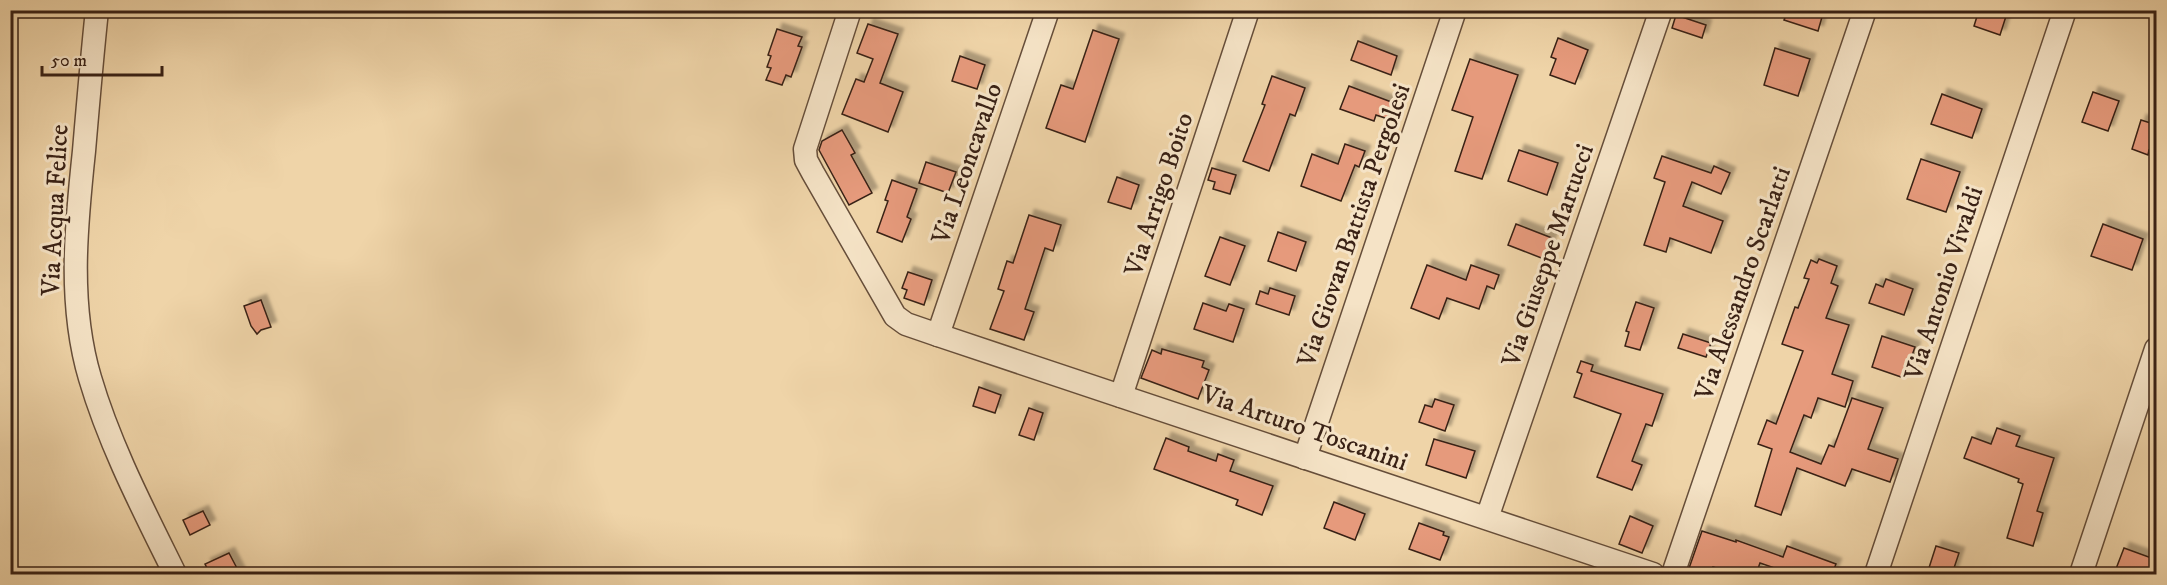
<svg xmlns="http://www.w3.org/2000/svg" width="2167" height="585" viewBox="0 0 2167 585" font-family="'IM FELL DW Pica',serif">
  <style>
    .building { fill: #e69a7c; stroke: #392115; stroke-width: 1.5; filter: url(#shadow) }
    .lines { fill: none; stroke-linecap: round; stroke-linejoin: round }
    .minor-casing { stroke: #664e3a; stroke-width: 25 }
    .minor { stroke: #f5e3c6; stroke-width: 22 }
    .labels { text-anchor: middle; stroke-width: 6; stroke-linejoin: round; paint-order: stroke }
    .street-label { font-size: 26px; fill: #392115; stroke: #f5e3c6 }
  </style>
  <defs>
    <filter id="shadow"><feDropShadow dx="5.5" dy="-5.5" stdDeviation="1.5" flood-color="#0004"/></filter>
  </defs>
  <rect width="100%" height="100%" fill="#efd4a8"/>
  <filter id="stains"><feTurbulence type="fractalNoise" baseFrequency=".00333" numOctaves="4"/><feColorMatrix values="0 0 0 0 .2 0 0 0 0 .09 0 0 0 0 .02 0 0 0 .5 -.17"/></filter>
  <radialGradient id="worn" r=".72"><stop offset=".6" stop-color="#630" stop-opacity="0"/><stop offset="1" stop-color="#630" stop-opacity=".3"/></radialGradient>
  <g class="building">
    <polygon points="1788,10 1824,10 1818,31 1784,20"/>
    <polygon points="1979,10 2008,10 2000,35 1974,26"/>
    <polygon points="1676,15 1706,25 1702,38 1672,28"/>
    <polygon points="868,24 898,34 880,83 903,92 888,132 842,114 856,79 864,82 873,59 857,53"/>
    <polygon points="777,29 802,37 798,46 802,47 791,77 786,75 782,85 766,80 771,68 767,67 771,56 768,55"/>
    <polygon points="1093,30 1119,39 1085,142 1046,128 1061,85 1073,89"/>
    <polygon points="1558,38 1588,50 1575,84 1550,75 1556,59 1551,57"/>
    <polygon points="1358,41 1397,56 1391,75 1351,60"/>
    <polygon points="1775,48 1810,59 1798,96 1764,85"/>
    <polygon points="960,56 985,65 977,89 952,81"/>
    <polygon points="1470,59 1518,75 1482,179 1455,171 1473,117 1452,110"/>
    <polygon points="1272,76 1305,88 1295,116 1290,114 1269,171 1243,161 1265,105 1262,104"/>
    <polygon points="1349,86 1394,103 1388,119 1376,115 1374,121 1340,109"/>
    <polygon points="2093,92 2119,101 2108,131 2082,122"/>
    <polygon points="1942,94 1982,109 1972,138 1931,124"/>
    <polygon points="2141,120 2157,125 2157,152 2149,150 2148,155 2132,149"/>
    <polygon points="842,130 855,153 851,155 872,193 849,205 819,150 822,141"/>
    <polygon points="1345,144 1365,151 1359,167 1355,165 1341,201 1301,186 1312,154 1338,164"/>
    <polygon points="1519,150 1558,163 1547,195 1508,181"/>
    <polygon points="1662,156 1711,173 1714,166 1730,173 1721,194 1692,182 1683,206 1723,221 1711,253 1670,238 1666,252 1644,245 1665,182 1654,178"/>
    <polygon points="1921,159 1960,172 1946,212 1907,199"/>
    <polygon points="926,162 956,172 948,193 919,183"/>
    <polygon points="1212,168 1236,175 1230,194 1213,189 1215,182 1208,180"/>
    <polygon points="1117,177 1139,185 1131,209 1108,202"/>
    <polygon points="892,180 917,189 907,217 911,219 902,242 877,232 888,201 885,200"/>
    <polygon points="1029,215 1061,225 1053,251 1045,248 1025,309 1034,312 1024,340 990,329 1004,291 998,289 1007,261 1013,263"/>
    <polygon points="1516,224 1552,238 1544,259 1508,245"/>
    <polygon points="2103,224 2143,239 2132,270 2091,256"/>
    <polygon points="1278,232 1306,242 1296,271 1268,261"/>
    <polygon points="1220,237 1245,246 1230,285 1205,276"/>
    <polygon points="1819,259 1837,266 1831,283 1838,286 1826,318 1849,325 1832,374 1853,381 1845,407 1818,398 1811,418 1804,415 1790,452 1821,464 1829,445 1834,447 1852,398 1883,408 1868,449 1898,459 1890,482 1852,469 1845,486 1797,468 1781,515 1755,506 1772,449 1758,444 1767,420 1776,424 1803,351 1782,344 1795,307 1798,308 1809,279 1804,278 1811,260 1817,263"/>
    <polygon points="1427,265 1466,280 1471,265 1499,275 1494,289 1487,286 1479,309 1447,298 1439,319 1411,308"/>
    <polygon points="908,272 932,280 924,305 904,298 907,290 902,288"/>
    <polygon points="1886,279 1913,289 1904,315 1869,303 1876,284 1883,287"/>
    <polygon points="1270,288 1295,296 1289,315 1256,304 1260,291 1268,294"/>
    <polygon points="261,300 271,327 261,330 257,334 251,326 244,306"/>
    <polygon points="1636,302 1654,308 1640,350 1625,346 1629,332 1626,331"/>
    <polygon points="1203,303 1226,311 1229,304 1244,309 1233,342 1194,329"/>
    <polygon points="1683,334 1711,343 1706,357 1678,348"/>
    <polygon points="1882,336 1915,347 1904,378 1872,367"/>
    <polygon points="1162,349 1204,361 1202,367 1209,370 1198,399 1141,378 1152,350 1161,354"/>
    <polygon points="1581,361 1593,365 1591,371 1663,394 1652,426 1646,424 1632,461 1642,465 1632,490 1597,477 1621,414 1574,397 1582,374 1577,372"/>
    <polygon points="979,387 1001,395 995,413 973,406"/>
    <polygon points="1435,399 1454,405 1445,431 1419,422 1425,405 1432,407"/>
    <polygon points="1029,408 1043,413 1034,440 1019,435"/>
    <polygon points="1997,428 2020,436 2016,446 2054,458 2037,511 2043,513 2033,546 2007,538 2023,484 2018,482 2019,479 1964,458 1972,437 1991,444"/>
    <polygon points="1166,438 1189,447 1188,451 1216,461 1218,454 1234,460 1230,471 1273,486 1262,515 1236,505 1238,500 1154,469"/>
    <polygon points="1434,439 1475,451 1466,478 1426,465"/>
    <polygon points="1334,502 1365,514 1355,540 1324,528"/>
    <polygon points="203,511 210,525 190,535 183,520"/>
    <polygon points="1630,516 1653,526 1642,553 1619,544"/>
    <polygon points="1419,523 1444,532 1443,535 1449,537 1440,560 1409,549"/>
    <polygon points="1702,531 1736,542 1736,540 1783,557 1787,546 1836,564 1832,574 1792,574 1760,563 1756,574 1735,574 1713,567 1711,574 1702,571 1701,574 1687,574"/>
    <polygon points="1936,546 1959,553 1952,574 1927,574"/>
    <polygon points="2124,548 2157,560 2157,574 2114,574"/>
    <polygon points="229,553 240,574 210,574 205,564"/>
  </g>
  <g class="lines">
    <g class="minor-casing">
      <g id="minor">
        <path d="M97,10C92,57 88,104 84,151C76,226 68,304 90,378C110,446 144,511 175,574"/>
        <polyline points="850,10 805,149 806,160 813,173 895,316 906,324 938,335 1653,574"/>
        <polyline points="938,335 1048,10"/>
        <polyline points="1121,396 1248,10"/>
        <polyline points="1305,458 1455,10"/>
        <polyline points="1487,518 1661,10"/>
        <polyline points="1673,574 1865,10"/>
        <polyline points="1876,574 2065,10"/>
        <polyline points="2081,574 2156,349"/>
      </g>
    </g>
    <use href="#minor" class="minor"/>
  </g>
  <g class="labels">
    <g class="street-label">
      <text transform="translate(966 163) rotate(-71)" y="9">Via Leoncavallo</text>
      <text transform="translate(1158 194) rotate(-72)" y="9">Via Arrigo Boito</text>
      <text transform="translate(54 210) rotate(-87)" y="9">Via Acqua Felice</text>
      <text transform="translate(1353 225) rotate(-71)" y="9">Via Giovan Battista Pergolesi</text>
      <text transform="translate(1547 255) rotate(-71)" y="9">Via Giuseppe Martucci</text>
      <text transform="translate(1742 283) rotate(-71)" y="9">Via Alessandro Scarlatti</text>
      <text transform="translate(1943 283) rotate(-72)" y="9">Via Antonio Vivaldi</text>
      <text transform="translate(1305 427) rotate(19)" y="9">Via Arturo Toscanini</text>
    </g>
  </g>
  <rect width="2167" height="585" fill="none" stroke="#efd4a8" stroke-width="36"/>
  <rect x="12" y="12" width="2143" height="561" fill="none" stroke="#392115" stroke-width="3"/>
  <rect x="18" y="18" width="2131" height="549" fill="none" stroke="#392115" stroke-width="1.5"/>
  <path d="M42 66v9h120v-9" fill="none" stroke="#392115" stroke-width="3"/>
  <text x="51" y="66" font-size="18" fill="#392115" stroke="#f5e3c6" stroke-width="4.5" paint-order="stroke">50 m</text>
  <rect width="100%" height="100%" filter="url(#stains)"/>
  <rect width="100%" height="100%" fill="url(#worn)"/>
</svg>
